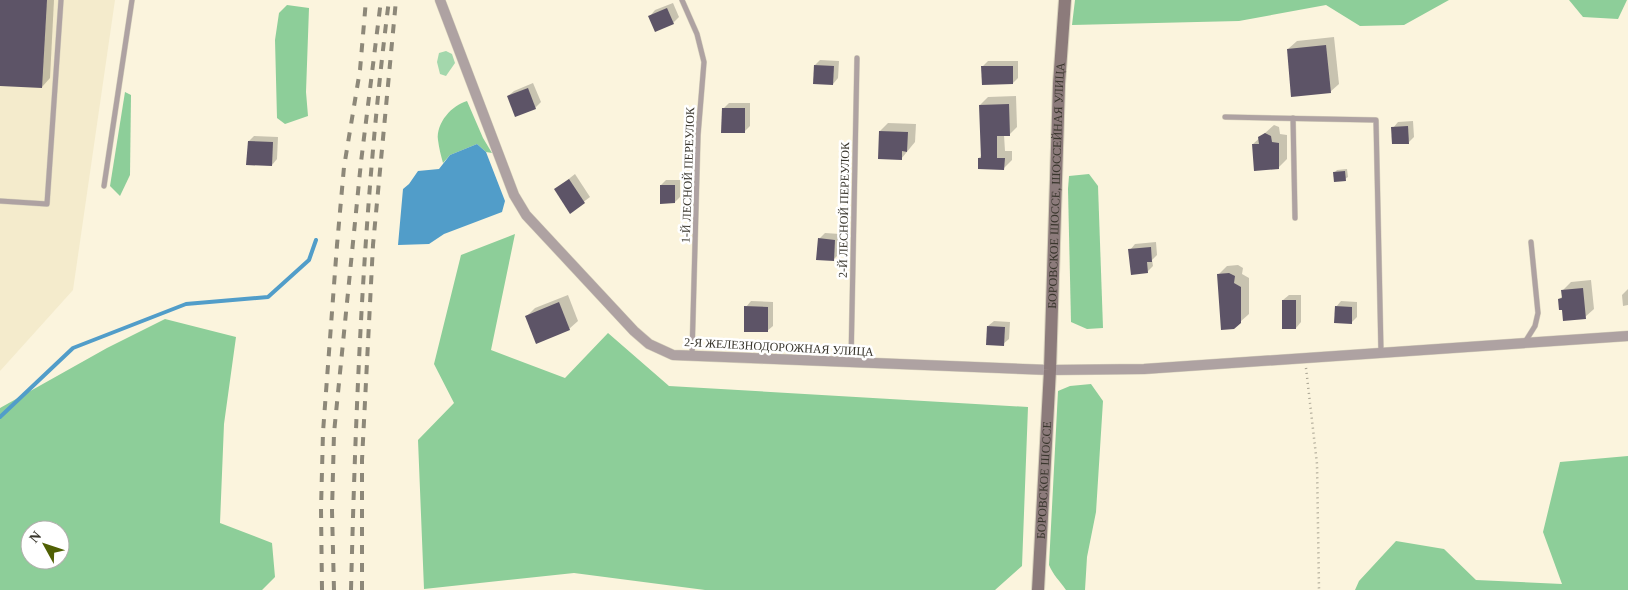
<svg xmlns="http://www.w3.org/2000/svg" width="1628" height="590" viewBox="0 0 1628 590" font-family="'Times New Roman',serif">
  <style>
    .built { fill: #f4ebcc }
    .green { fill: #a3d7ac }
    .forest { fill: #8dce99; fill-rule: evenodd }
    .water { fill: #519dc9 }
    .shadow { fill: #0003 }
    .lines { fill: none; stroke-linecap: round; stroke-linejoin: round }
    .stream { stroke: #519dc9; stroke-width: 4 }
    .building { fill: #5d5467 }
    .service-casing { stroke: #d8d2bd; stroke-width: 6 }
    .minor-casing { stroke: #d8d2bd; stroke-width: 11 }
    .secondary-casing { stroke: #d8d2bd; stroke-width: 14 }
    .path { stroke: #a7a291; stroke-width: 2.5; stroke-dasharray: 1 4; stroke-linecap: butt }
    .service { stroke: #aea2a2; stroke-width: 5 }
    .minor { stroke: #aea2a2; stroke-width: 10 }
    .secondary { stroke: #8c7b7b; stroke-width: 12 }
    .rail { stroke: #8d8879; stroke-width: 4; stroke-dasharray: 9 9; stroke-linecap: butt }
    .labels { text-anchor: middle; stroke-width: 5; stroke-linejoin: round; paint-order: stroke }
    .street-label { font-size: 12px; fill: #39362d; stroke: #fff }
  </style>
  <rect width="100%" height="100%" fill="#fbf4dd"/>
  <polygon class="built" points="0,0 115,0 73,290 0,371"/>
  <polygon class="green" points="446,51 452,54 455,63 446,76 440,74 437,62 439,53"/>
  <g class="forest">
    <polygon points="1075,0 1449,0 1404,25 1360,26 1326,5 1239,21 1072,25"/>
    <polygon points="1569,0 1627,0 1618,19 1583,17"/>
    <polygon points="287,5 309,8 306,92 308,116 285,124 277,118 275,40 279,13"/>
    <polygon points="125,92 131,95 130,175 120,196 110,186"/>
    <path d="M467,101L483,138L492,153L486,152L477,144L450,155L443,163C441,156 439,148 438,140C436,123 452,105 467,101Z"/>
    <polygon points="1089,174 1098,186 1103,328 1087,329 1071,322 1068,189 1069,176"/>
    <polygon points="515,234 491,350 565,378 608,333 669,386 1028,407 1022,566 995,590 705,590 574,573 424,589 418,440 454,403 434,364 461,255"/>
    <path d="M165,319L236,337L224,424L220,523L272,543L275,577L262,590H0V408L107,348ZM30,530H60V560H30Z"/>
    <path d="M1091,384L1103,401L1096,512L1087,557L1085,590H1066C1060,581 1053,575 1049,565L1058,391L1070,386Z"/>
    <polygon points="1628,456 1628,590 1355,590 1359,581 1396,541 1444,549 1476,580 1562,584 1543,532 1560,462"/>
  </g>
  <polygon class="water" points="477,144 486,152 505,201 502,212 444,234 429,244 398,245 403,189 409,184 418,171 439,169 450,155"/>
  <g class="shadow">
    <polygon points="0,0 54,0 50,78 42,87 0,85"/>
    <polygon points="673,3 679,17 673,23 650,16 655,10"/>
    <polygon points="1334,37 1339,84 1330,92 1288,49 1297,41"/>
    <polygon points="820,60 839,61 838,78 833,84 815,65"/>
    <polygon points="988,61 1018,61 1018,78 1013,83 983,66"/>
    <polygon points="533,83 541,102 535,108 508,96 514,91"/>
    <polygon points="1016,96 1017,127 1009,135 1004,135 1005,151 1012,151 1012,160 1004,168 979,158 982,155 980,105 988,97"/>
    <polygon points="729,103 750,103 750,126 744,132 723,109"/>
    <polygon points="1413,121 1414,137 1408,143 1393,128 1398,122"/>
    <polygon points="888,123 916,124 915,142 901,159 880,131"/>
    <polygon points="1274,125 1279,127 1280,134 1287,135 1287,159 1278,168 1253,144"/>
    <polygon points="254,136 278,137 277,159 272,165 249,141"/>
    <polygon points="1347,169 1348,177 1345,179 1334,173 1337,170"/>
    <polygon points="575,174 590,197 570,212 556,189"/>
    <polygon points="666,180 680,180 680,197 675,202 661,185"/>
    <polygon points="825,233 840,234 839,254 833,260 819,239"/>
    <polygon points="1156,242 1157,255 1152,260 1153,266 1147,272 1130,250 1135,244"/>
    <polygon points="1238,265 1243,268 1242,274 1249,278 1249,314 1240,322 1219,274 1227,266"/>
    <polygon points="1591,280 1594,309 1585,317 1563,308 1559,299 1563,296 1562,291 1571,282"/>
    <polygon points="1628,289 1628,305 1623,306 1622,295"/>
    <polygon points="568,295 578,321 569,329 527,316 535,308"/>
    <polygon points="1289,295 1301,295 1301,322 1296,328 1283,300"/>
    <polygon points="751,301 773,302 773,326 767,331 746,307"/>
    <polygon points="1341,301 1357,302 1357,317 1351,323 1336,307"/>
    <polygon points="994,321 1010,322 1009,339 1003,344 988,326"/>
  </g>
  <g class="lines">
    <polyline class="stream" points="0,417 73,348 186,304 268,297 309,260 316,240"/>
  </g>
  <g class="building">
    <polygon points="0,0 47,0 42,88 0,86"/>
    <polygon points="667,8 674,24 655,32 648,16"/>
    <polygon points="1326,45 1331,93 1291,97 1287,49"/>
    <polygon points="814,65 834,66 833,85 813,84"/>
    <polygon points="981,66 1013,66 1013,84 982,85"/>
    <polygon points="528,88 536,109 515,117 507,96"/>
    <polygon points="1009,104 1010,136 997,136 997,158 1005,158 1004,170 978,169 978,158 981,158 979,105"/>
    <polygon points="722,108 745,108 745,133 721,133"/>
    <polygon points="1408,126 1409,144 1392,144 1391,127"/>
    <polygon points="879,131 908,132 907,152 902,151 902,160 878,159"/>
    <polygon points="1265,133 1271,136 1272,142 1279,143 1279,169 1254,171 1252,144 1259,144 1258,137"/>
    <polygon points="248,141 273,142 272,166 246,165"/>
    <polygon points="1345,171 1346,181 1334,182 1333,172"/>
    <polygon points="569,179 585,203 570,214 554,189"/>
    <polygon points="660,185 675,185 675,203 660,204"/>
    <polygon points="818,238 835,240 834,261 816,260"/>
    <polygon points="1151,247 1152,262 1147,262 1148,273 1131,275 1128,249"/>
    <polygon points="1229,273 1235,276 1234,283 1241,287 1241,323 1234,329 1221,330 1217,274"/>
    <polygon points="1583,288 1586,319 1563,321 1562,310 1559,310 1558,299 1562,298 1561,290"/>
    <rect x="1282" y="300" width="14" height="29"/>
    <polygon points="559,302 570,330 536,344 525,316"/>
    <polygon points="744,306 768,307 768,332 744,332"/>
    <polygon points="1335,306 1352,307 1352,324 1334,323"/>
    <polygon points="987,326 1005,327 1004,346 986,345"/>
  </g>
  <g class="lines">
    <g class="service-casing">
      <g id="service">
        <polyline points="682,0 697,34 704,62 698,135 692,355"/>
        <polyline points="1225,117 1376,120 1381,352"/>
        <polyline points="1293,118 1295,218"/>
        <polyline points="104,186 132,0"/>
        <polyline points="0,201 47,204 61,0"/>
        <polyline points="1525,342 1535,326 1538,313 1531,242"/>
        <polyline points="851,362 857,58"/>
      </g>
    </g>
    <g class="minor-casing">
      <polyline id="minor" points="440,0 514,195 526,215 634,331 649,344 673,355 1050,370 1144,369 1628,336"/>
    </g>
    <g class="secondary-casing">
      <g id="secondary">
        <path id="s1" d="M1038,590L1050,370L1059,84L1065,0"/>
      </g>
    </g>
    <polyline class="path" points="1306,368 1317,464 1319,590"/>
    <use href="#service" class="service"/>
    <use href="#minor" class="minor"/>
    <use href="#secondary" class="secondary"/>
    <g class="rail">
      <polyline points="322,590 321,509 323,432 337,245 344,167 360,70 366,0"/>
      <polyline points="334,590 332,511 334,433 361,162 381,0"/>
      <path d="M351,590C356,393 364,196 389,0"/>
      <polyline points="362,590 362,460 373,245 396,0"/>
    </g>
  </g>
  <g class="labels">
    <g class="street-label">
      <text transform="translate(688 175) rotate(-88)" y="4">1-Й ЛЕСНОЙ ПЕРЕУЛОК</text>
      <text dy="4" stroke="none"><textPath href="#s1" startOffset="405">БОРОВСКОЕ ШОССЕ, ШОССЕЙНАЯ УЛИЦА</textPath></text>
      <text transform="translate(844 210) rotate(-89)" y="4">2-Й ЛЕСНОЙ ПЕРЕУЛОК</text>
      <text transform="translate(779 347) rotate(3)" y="4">2-Я ЖЕЛЕЗНОДОРОЖНАЯ УЛИЦА</text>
      <text dy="4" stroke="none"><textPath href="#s1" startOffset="110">БОРОВСКОЕ ШОССЕ</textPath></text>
    </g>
  </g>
  <g transform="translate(45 545) rotate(310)"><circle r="24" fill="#ffffff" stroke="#b0afab"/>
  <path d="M0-4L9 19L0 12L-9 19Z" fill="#506004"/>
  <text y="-8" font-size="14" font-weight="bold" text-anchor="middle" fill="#39362d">N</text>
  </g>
</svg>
